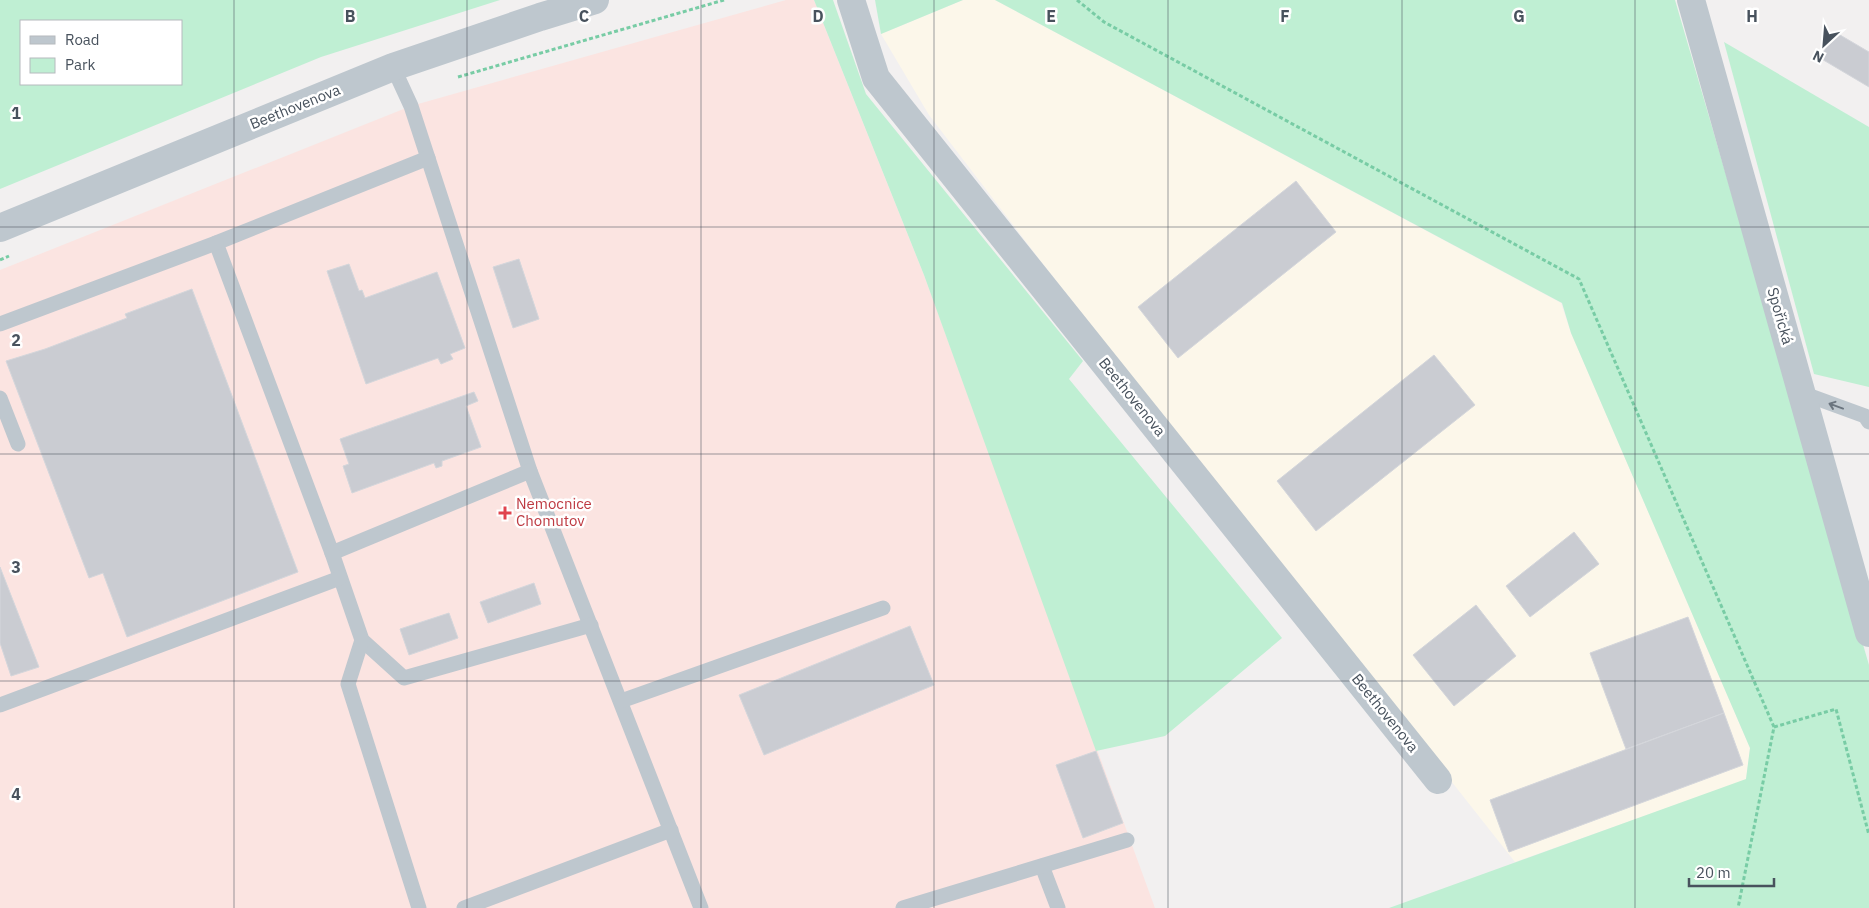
<svg xmlns="http://www.w3.org/2000/svg" width="1869" height="908" viewBox="0 0 1869 908" font-family="'IBM Plex Sans',sans-serif">
  <style>
    .commercial { fill: #fcf7ea }
    .medical { fill: #fbe4e1 }
    .green { fill: #bfefd3; fill-rule: evenodd }
    .building { fill: #caccd2; stroke: #d4d6db }
    .lines { fill: none; stroke-linecap: round; stroke-linejoin: round }
    .path { stroke: #78cca5; stroke-width: 3; stroke-dasharray: 4 2.5; stroke-linecap: butt }
    .lane { stroke: #bec7ce; stroke-width: 15 }
    .street { stroke: #bec7ce; stroke-width: 28 }
    .oneway { stroke: #6b757f }
    .grid { fill: none; stroke: #48525d; stroke-width: 1; stroke-opacity: 0.55 }
    .health-dot { fill: #e0444e; stroke: #fff; stroke-width: 2 }
    .labels { text-anchor: middle; stroke-width: 5; stroke-linejoin: round; paint-order: stroke }
    .street-label { font-size: 15px; fill: #48525d; stroke: #fff }
    .health-label { font-size: 15px; fill: #be3a42; stroke: #fff; text-anchor: start }
    .grid-label { font-size: 16px; text-anchor: middle; font-weight: bold; fill: #48525d; stroke: #fff; stroke-width: 5; stroke-linejoin: round; paint-order: stroke }
  </style>
  <rect width="100%" height="100%" fill="#f2f0f0"/>
  <polygon class="commercial" points="963,0 995,0 1561,303 1571,333 1750,748 1746,780 1515,862 1040,260 929,115 881,34"/>
  <polygon class="medical" points="786,0 814,0 924,275 1155,908 0,908 0,270 411,106"/>
  <g class="green">
    <path d="M0,0H500L321,57L0,189ZM21,21H181V84H21Z"/>
    <polygon points="814,0 833,0 866,94 1083,361 1069,379 1282,638 1165,736 1096,751 924,275"/>
    <polygon points="875,0 963,0 881,34"/>
    <polygon points="995,0 1675,0 1869,665 1869,908 1389,908 1746,779 1750,748 1571,333 1562,303"/>
    <polygon points="1724,42 1869,127 1869,387 1814,374"/>
  </g>
  <g class="building">
    <polygon points="1835,32 1869,52 1869,87 1820,58"/>
    <polygon points="1296,181 1336,232 1178,358 1138,307"/>
    <polygon points="519,259 539,319 513,328 493,267"/>
    <polygon points="349,264 359,291 362,290 365,298 437,272 465,348 450,354 453,359 441,364 438,358 366,384 327,271"/>
    <polygon points="192,289 298,572 127,637 103,573 89,578 6,361 45,349 127,318 125,314"/>
    <polygon points="1434,355 1475,405 1316,531 1277,481"/>
    <polygon points="474,392 478,401 466,406 481,447 442,461 442,466 436,468 434,463 352,493 343,466 349,464 340,439"/>
    <polygon points="1574,532 1599,564 1530,617 1506,586"/>
    <polygon points="0,567 39,667 11,676 0,643"/>
    <polygon points="534,583 541,604 488,623 480,602"/>
    <polygon points="1476,605 1516,656 1454,706 1413,655"/>
    <polygon points="449,613 458,638 409,655 400,629"/>
    <polygon points="1688,617 1724,713 1626,749 1590,653"/>
    <polygon points="910,626 934,685 764,755 739,695"/>
    <polygon points="1724,713 1743,765 1509,852 1490,800"/>
    <polygon points="1096,751 1123,823 1083,838 1056,765"/>
  </g>
  <g class="lines">
    <g class="path">
      <polyline points="1077,0 1104,22 1579,279 1774,727 1738,908"/>
      <polyline points="458,77 724,0"/>
      <polyline points="0,260 9,256"/>
      <polyline points="1774,727 1836,709 1869,835"/>
    </g>
    <g class="lane">
      <polyline points="393,67 411,106 530,471 701,908"/>
      <polyline points="428,158 216,243 332,553 530,471"/>
      <polyline points="0,324 216,243"/>
      <polyline points="1802,393 1865,416 1869,422"/>
      <polyline points="0,398 18,444"/>
      <polyline points="332,553 362,640 404,678 591,625"/>
      <polyline points="362,640 348,684 419,908"/>
      <polyline points="621,701 883,608"/>
      <polyline points="0,705 340,578"/>
      <polyline points="1042,866 1058,908"/>
      <polyline points="464,908 671,830"/>
      <polyline points="903,908 1127,840"/>
    </g>
    <g class="street">
      <polyline points="851,0 876,78 1438,780"/>
      <polyline points="1691,0 1869,633"/>
      <polyline points="0,228 393,67 540,17 595,0"/>
    </g>
  </g>
  <defs><path id="oneway-shaft" d="M-6 0H5M1.5-3L5.5 0L1.5 3" fill="none" stroke-width="1.6" stroke-linecap="round" stroke-linejoin="round" transform="scale(1.25)"/></defs>
  <use class="oneway" href="#oneway-shaft" transform="translate(1836 406) rotate(-160)"/>
  <path class="grid" d="M234,0V908M467,0V908M701,0V908M934,0V908M1168,0V908M1402,0V908M1635,0V908M0,227H1869M0,454H1869M0,681H1869"/>
  <path class="health-dot" d="M502.5 505.5h5v5h5v5h-5v5h-5v-5h-5v-5h5z"/>
  <g class="labels">
    <g class="street-label">
      <text transform="translate(295 107) rotate(-22)" y="5">Beethovenova</text>
      <text transform="translate(1780 316) rotate(74)" y="5">Spořická</text>
      <text transform="translate(1132 397) rotate(51)" y="5">Beethovenova</text>
      <text transform="translate(1385 713) rotate(51)" y="5">Beethovenova</text>
    </g>
    <g class="health-label">
      <text x="516" y="509">Nemocnice<tspan x="516" dy="17">Chomutov</tspan></text>
    </g>
  </g>
  <g class="grid-label">
    <text x="350" y="22">B</text>
    <text x="584" y="22">C</text>
    <text x="818" y="22">D</text>
    <text x="1051" y="22">E</text>
    <text x="1285" y="22">F</text>
    <text x="1519" y="22">G</text>
    <text x="1752" y="22">H</text>
    <text x="16" y="119">1</text>
    <text x="16" y="346">2</text>
    <text x="16" y="573">3</text>
    <text x="16" y="800">4</text>
  </g>
  <rect x="20" y="20" width="162" height="65" fill="#ffffff" stroke="#b6babe"/>
  <rect x="30" y="36" width="25" height="8" fill="#bec7ce" stroke="#b6babe"/>
  <text x="65" y="45" font-size="15" fill="#48525d">Road</text>
  <rect x="30" y="58" width="25" height="15" fill="#bfefd3" stroke="#b6babe"/>
  <text x="65" y="70" font-size="15" fill="#48525d">Park</text>
  <g transform="translate(1824 45) rotate(206)" stroke="#ffffff" stroke-width="4" paint-order="stroke">
  <path d="M0-4L9 19L0 12L-9 19Z" fill="#48525d"/>
  <text y="-8" font-size="14" font-weight="bold" text-anchor="middle" fill="#48525d">N</text>
  </g>
  <path d="M1689 878v8h85v-8" fill="none" stroke="#48525d" stroke-width="2.5"/>
  <text x="1696" y="878" font-size="15" fill="#48525d" stroke="#ffffff" stroke-width="4" paint-order="stroke">20 m</text>
</svg>
